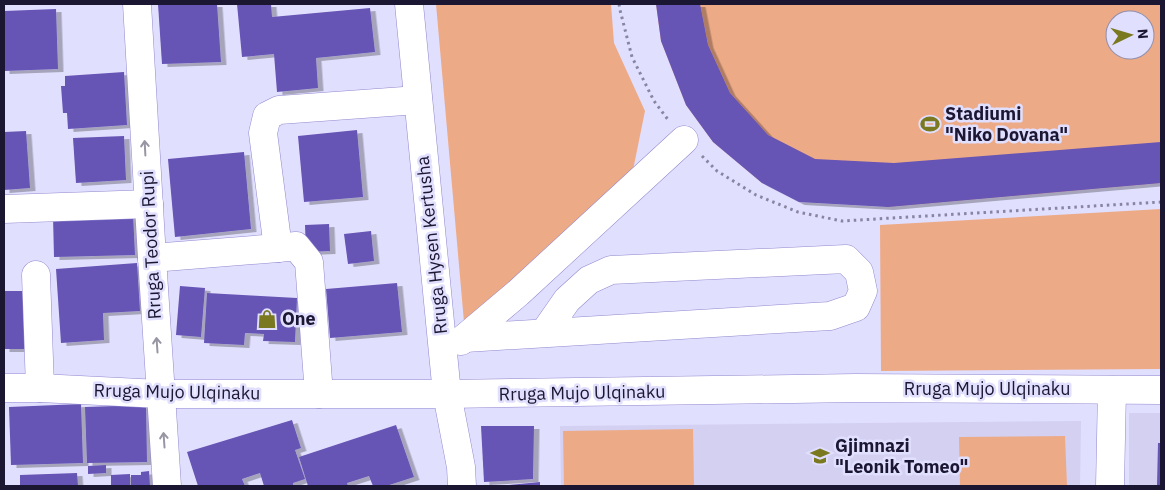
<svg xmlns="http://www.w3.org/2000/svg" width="1165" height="490" viewBox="0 0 1165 490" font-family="'IBM Plex Sans',sans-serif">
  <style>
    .built { fill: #d3d0f2 }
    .green { fill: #edaa87; fill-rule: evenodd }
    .building { fill: #6654b5; filter: url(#shadow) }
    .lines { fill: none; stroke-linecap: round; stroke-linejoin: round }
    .minor-casing { stroke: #9188cf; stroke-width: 29 }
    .major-casing { stroke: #9188cf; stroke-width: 29 }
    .path { stroke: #8885a3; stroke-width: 3; stroke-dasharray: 2.5 4; stroke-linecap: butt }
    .minor { stroke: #fff; stroke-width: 28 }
    .major { stroke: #fff; stroke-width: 28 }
    .oneway { stroke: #9896a3 }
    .labels { text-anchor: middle; stroke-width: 5; stroke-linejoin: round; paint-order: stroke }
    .poi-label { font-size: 18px; font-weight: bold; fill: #1b1632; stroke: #e1dffe; text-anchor: start }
    .street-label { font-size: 18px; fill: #1b1632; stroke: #e1dffe }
  </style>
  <defs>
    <filter id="shadow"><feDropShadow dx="5.5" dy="3" stdDeviation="0" flood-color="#0004"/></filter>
  </defs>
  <rect width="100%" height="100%" fill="#e1dffe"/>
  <g class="built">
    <rect x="1129" y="413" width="32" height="73"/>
    <polygon points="1081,421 1080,486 561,486 560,426"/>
  </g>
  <g class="green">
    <polygon points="436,4 611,4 614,43 645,111 632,175 464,322"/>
    <path d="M656,4H1161V183L888,207L762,183L713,142L686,105L661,41ZM1115,20H1145V50H1115Z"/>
    <polygon points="1161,209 1161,369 881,371 880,225"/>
    <polygon points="693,429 694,486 564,486 563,431"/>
    <polygon points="1065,436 1067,486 960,486 959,437"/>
  </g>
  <g class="building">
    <polygon points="158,4 217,4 221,62 162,64"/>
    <polygon points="237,4 271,4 272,17 370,8 375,52 316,58 318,88 277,92 274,54 242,57"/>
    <polygon points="656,4 700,4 708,45 730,93 768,135 815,159 894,163 1161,142 1161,183 888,207 799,202 762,183 713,142 686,105 661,41"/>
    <polygon points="56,9 58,69 4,71 4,11"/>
    <polygon points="124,72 127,125 68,129 67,113 63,113 61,86 65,86 65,76"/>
    <polygon points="357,130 363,197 304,202 298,136"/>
    <polygon points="26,131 30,188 4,190 4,132"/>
    <polygon points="124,136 126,180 76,183 73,138"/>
    <polygon points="244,152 251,229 175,237 168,159"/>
    <polygon points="133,214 135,255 54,257 53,216"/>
    <polygon points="329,224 330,251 306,252 305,225"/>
    <polygon points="371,231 374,261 348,264 344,234"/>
    <polygon points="137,263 140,311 103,313 104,340 61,343 56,269"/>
    <polygon points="397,283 402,332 330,338 326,289"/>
    <polygon points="180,286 205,288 201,337 176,335"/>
    <polygon points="4,291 25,291 26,349 4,349"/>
    <polygon points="207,293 297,298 295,342 263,341 264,334 245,333 244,345 204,343"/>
    <polygon points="81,404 83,463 11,465 9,407"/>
    <polygon points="146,405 147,462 87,463 85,407"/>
    <polygon points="292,420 301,448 295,450 305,479 293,483 293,486 264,486 260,473 242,479 245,486 198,486 187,452"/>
    <polygon points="396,425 414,477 386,486 373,486 369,476 347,483 348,486 308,486 299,457"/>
    <polygon points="481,426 534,426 533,479 484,482"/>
    <polygon points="1158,443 1161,443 1161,486 1157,486"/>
    <polygon points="106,465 106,473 88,474 88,466"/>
    <polygon points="149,471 150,486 131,486 131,475 141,475 141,472"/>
    <polygon points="77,473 78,486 20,486 20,475"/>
    <polygon points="130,474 130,486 111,486 111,475"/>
    <polygon points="540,482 540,486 510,486 509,485"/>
  </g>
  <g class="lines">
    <g class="minor-casing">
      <g id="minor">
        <polyline points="137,4 152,258 167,486"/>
        <polyline points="4,209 149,204"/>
        <polyline points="278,248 263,133 267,116 279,110 418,100"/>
        <polyline points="152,258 278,248 296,246 309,262 319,394"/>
        <polyline points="36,275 40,388"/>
        <polyline points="465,338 830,316 856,307 863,291 859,272 846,259 611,270 589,280 567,300 544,333"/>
        <polyline points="461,341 518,293 684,140"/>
        <polyline points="447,394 856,388 1161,390"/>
        <polyline points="1110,486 1112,390"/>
      </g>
    </g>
    <g class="major-casing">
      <g id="major">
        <polyline points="409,4 447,394 461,467 462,486"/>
        <polyline points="4,388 40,388 160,394 447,394"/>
      </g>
    </g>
    <g class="path">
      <polyline points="619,4 620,10 632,57 654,101 669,121"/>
      <polyline points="702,156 717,171 756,195 798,212 842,221 1161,202"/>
    </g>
    <use href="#minor" class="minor"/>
    <use href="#major" class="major"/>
  </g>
  <defs><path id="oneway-shaft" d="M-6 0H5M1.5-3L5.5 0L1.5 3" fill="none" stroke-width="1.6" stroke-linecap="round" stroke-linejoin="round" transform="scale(1.25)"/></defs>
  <g class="oneway">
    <use href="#oneway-shaft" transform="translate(145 148) rotate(-93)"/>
    <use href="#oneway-shaft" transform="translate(157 345) rotate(-94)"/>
    <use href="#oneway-shaft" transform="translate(164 440) rotate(-94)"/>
  </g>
  <defs>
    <g id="stadium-bare" transform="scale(1.5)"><path d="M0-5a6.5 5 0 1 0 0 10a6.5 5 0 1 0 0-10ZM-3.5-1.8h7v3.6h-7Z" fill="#7a7920" stroke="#e1dffe" stroke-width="2.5" paint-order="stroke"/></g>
    <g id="shop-bare" transform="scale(1.5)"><path d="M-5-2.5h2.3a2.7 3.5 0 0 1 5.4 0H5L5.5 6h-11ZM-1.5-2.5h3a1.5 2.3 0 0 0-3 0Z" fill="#7a7920" stroke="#e1dffe" stroke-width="2.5" paint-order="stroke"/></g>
    <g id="school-bare" transform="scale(1.5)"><path d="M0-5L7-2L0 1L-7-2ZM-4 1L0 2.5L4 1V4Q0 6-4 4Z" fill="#7a7920" stroke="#e1dffe" stroke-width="2.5" paint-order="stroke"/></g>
  </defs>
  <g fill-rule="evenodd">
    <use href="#stadium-bare" x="930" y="124"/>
    <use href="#shop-bare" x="267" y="319"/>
    <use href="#school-bare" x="820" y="456"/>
  </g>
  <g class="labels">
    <g class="poi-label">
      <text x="945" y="120">Stadiumi<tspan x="945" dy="21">"Niko Dovana"</tspan></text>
      <text x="282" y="325">One</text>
      <text x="835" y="452">Gjimnazi<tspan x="835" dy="21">"Leonik Tomeo"</tspan></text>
    </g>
    <g class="street-label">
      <text transform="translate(151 245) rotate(-93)" y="6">Rruga Teodor Rupi</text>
      <text transform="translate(432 245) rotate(-96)" y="6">Rruga Hysen Kertusha</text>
      <text x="987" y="395">Rruga Mujo Ulqinaku</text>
      <text transform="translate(177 392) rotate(1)" y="6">Rruga Mujo Ulqinaku</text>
      <text transform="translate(582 393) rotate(-1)" y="6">Rruga Mujo Ulqinaku</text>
    </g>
  </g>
  <rect width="1165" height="490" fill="none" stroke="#1b1632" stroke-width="10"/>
  <g transform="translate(1130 35) rotate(85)"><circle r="24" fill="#e1dffe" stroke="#928fac"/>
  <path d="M0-4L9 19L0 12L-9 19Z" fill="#7a7920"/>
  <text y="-8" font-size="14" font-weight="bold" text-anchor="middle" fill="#1b1632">N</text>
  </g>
</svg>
